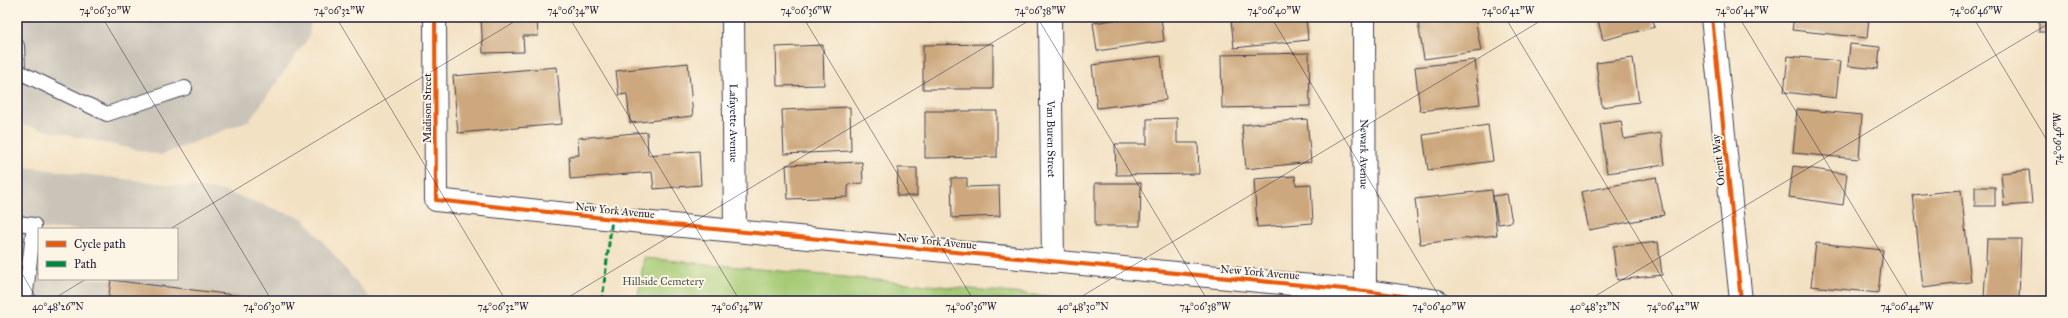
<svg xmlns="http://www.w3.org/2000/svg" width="2068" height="318" viewBox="0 0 2068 318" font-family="'IM FELL Great Primer',serif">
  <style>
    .industrial { fill: #c9c3b8; fill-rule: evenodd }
    .green { fill: #a5ca74; stroke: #647658 }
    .building { fill: #cda87e }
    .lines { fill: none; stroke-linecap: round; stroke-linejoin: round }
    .service-casing { stroke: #413f4f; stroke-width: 16 }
    .minor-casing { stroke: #413f4f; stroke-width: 24 }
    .tertiary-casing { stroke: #413f4f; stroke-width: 24 }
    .service { stroke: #fff; stroke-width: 14 }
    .minor { stroke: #fff; stroke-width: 22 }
    .tertiary { stroke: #fff; stroke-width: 22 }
    .quiet { stroke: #00873e; stroke-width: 3; stroke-dasharray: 6 3; stroke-linecap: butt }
    .cycleway-casing { stroke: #fcf5e5; stroke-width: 6 }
    .cycleway { stroke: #e8590c; stroke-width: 4 }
    .ticks { fill: none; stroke: #22223b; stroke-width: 1; stroke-opacity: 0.45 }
    .labels { text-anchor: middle; stroke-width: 4; stroke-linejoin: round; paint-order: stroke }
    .street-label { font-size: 11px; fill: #22223b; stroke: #fcf5e5 }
    .park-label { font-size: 11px; fill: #49544c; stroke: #fcf5e5 }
    .neatline { fill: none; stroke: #22223b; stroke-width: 1.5 }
    .ticks-label { font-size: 10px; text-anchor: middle; fill: #22223b }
  </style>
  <rect width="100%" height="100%" fill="#fcf5e5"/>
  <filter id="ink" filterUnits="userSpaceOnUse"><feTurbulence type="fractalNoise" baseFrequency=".025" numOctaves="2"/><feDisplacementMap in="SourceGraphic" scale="8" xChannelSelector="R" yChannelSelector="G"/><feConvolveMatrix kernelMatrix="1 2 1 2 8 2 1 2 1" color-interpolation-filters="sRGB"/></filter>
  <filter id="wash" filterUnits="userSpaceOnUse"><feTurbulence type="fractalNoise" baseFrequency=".012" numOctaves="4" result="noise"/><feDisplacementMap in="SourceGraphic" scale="16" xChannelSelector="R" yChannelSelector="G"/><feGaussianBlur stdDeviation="0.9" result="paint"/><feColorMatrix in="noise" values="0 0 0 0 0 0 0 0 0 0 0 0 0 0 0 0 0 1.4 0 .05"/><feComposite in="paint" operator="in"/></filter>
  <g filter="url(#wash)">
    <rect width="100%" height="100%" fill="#f3e1c3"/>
    <g class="industrial">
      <polygon points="17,17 311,17 309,37 250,120 161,155 17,124"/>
      <path d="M17,166L223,191L304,219L371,300L381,301H17ZM39,229H177V279H39Z"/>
    </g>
    <polygon class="green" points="644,258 1098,301 637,301"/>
    <g id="blocks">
      <g class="building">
        <polygon points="481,17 537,17 538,36 523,36 524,52 483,53"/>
        <polygon points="923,17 991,17 991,21 923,22"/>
        <polygon points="1134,17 1161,17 1164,41 1097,51 1093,23"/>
        <polygon points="1260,17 1306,17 1308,40 1234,48 1231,20"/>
        <polygon points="1417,17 1475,17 1481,51 1424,59"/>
        <polygon points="1597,17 1652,17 1655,27 1603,40"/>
        <polygon points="1794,17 1869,17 1867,38 1792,30"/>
        <rect x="2039" y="17" width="12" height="15"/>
        <polygon points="993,44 993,89 923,89 923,45"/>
        <polygon points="1850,44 1880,47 1878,69 1848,66"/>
        <polygon points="823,45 824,85 777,86 776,47"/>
        <polygon points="1309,53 1310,106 1222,108 1221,55"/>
        <polygon points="1161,56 1166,100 1097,108 1092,65"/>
        <polygon points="1788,56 1840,61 1836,98 1784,92"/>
        <polygon points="1633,58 1639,102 1602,107 1596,63"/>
        <polygon points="1475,60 1480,104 1420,111 1415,67"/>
        <polygon points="688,63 693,116 630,123 627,94 619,95 616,71"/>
        <polygon points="557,67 562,124 458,133 453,76"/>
        <polygon points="850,107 851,151 784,154 782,110"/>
        <polygon points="1797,109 1862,115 1859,159 1793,153"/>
        <polygon points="925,111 997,111 997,157 925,158"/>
        <polygon points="1177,118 1177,143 1198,143 1199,174 1116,175 1115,144 1147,144 1147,119"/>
        <polygon points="1307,119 1311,162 1246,169 1242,125"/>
        <polygon points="1621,121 1624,139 1661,133 1665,165 1607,173 1600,124"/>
        <polygon points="1488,125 1493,161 1428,170 1423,135"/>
        <polygon points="647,132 648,155 699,151 701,185 654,189 652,172 570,179 569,156 579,155 578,138"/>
        <polygon points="862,162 863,183 848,184 848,197 788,199 786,165"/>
        <polygon points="1793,166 1847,174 1843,205 1789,197"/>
        <polygon points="898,168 917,168 917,196 897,196"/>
        <polygon points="2029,170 2032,204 2004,206 2001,173"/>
        <polygon points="1295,176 1296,185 1311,184 1313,223 1257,227 1254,179"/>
        <polygon points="1656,177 1664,215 1589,230 1581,192"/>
        <polygon points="951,178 967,178 967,187 999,186 1000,216 952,218"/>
        <polygon points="1095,183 1141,183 1140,226 1095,226"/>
        <rect x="1975" y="187" width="20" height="19"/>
        <polygon points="1492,190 1497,235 1420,244 1415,199"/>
        <polygon points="1961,190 1971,282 1923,288 1913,195"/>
        <polygon points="1507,194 1512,222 1498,224 1493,196"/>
        <polygon points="1987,239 2021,239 2019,301 1984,301"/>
        <polygon points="1658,242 1662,275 1617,280 1613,247"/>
        <polygon points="1816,243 1883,250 1878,293 1811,286"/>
        <polygon points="111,280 275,300 275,301 108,301"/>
      </g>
    </g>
  </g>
  <g filter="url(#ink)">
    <use href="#blocks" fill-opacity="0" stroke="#413f4f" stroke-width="1"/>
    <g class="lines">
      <g class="service-casing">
        <g id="service">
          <polyline points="17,46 18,72"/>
          <polyline points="17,71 107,114 185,88"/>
          <polyline points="17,223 34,225 25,301"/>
        </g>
      </g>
      <g class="minor-casing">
        <g id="minor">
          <polyline points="435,17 436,200 651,223 1365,291 1437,301"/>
          <path id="s1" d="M733,17L735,230"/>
          <path id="s2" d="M1050,17L1053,262"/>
          <path id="s3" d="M1364,17L1365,291"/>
        </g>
      </g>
      <g class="tertiary-casing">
        <polyline id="tertiary" points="1712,17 1741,301"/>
      </g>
      <use href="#service" class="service"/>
      <use href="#minor" class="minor"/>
      <use href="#tertiary" class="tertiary"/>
      <polyline class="quiet" points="602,301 612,219"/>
      <g class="cycleway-casing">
        <g id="cycleway">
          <polyline points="435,17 436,200 651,223 1365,291 1437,301"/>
          <polyline points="1712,17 1741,301"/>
        </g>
      </g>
      <use href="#cycleway" class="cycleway"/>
    </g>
  </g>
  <path class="ticks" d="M102,17L272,301M336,17L506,301M569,17L740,301M803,17L974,301M1037,17L1208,301M1271,17L1442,301M1505,17L1676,301M1739,17L1910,301M1973,17L2051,147M170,229L522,17M17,265L38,301M50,301L86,279M562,301L1035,17M1074,301L1547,17M1587,301L2051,22"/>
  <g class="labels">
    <g class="street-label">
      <text transform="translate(427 108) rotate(-90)" y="4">Madison Street</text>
      <text dy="4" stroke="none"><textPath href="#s1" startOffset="106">Lafayette Avenue</textPath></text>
      <text dy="4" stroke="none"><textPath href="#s2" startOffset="122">Van Buren Street</textPath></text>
      <text dy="4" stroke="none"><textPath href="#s3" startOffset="137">Newark Avenue</textPath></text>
      <text transform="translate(1718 160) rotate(-96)" y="4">Orient Way</text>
      <text transform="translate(615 210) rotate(6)" y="4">New York Avenue</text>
      <text transform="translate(937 241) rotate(6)" y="4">New York Avenue</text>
      <text transform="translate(1260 272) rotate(5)" y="4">New York Avenue</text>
    </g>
    <g class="park-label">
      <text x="663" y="285">Hillside Cemetery</text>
    </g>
  </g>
  <rect width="2068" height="318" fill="none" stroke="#fcf5e5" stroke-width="44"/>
  <rect x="38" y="228" width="140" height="52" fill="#fcf5e5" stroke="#a5a1a1"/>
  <rect x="46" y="241" width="20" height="6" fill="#e8590c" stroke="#a5a1a1"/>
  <text x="74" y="248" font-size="12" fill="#22223b">Cycle path</text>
  <rect x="46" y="261" width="20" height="6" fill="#00873e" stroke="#a5a1a1"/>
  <text x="74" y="268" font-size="12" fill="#22223b">Path</text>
  <rect x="22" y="22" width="2024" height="274" class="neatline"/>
  <g class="ticks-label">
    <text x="105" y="14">74°06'30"W</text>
    <text x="339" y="14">74°06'32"W</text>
    <text x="573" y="14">74°06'34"W</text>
    <text x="806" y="14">74°06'36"W</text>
    <text x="1040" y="14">74°06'38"W</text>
    <text x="1274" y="14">74°06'40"W</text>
    <text x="1508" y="14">74°06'42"W</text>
    <text x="1742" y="14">74°06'44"W</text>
    <text x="1976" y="14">74°06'46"W</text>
    <text transform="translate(2057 139) rotate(-90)" y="4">74°06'46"W</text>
    <text x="58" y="310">40°48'26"N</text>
    <text x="269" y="310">74°06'30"W</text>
    <text x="503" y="310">74°06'32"W</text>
    <text x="737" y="310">74°06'34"W</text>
    <text x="971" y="310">74°06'36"W</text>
    <text x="1083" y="310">40°48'30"N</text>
    <text x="1205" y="310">74°06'38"W</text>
    <text x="1439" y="310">74°06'40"W</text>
    <text x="1595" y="310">40°48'32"N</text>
    <text x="1673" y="310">74°06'42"W</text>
    <text x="1907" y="310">74°06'44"W</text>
  </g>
</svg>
